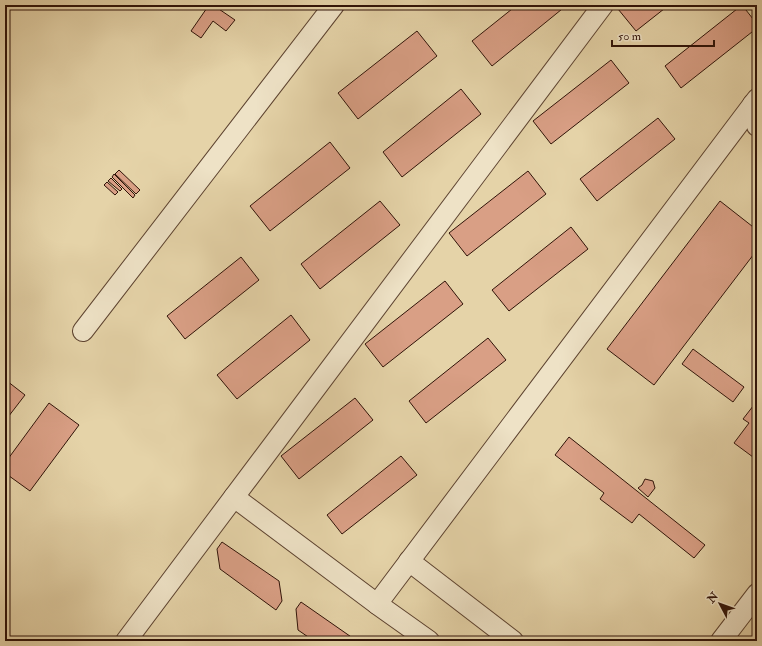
<svg xmlns="http://www.w3.org/2000/svg" width="762" height="646" viewBox="0 0 762 646" font-family="'IM FELL Double Pica',serif">
  <style>
    .building { fill: #d99f85; stroke: #301308 }
    .lines { fill: none; stroke-linecap: round; stroke-linejoin: round }
    .minor-casing { stroke: #5d4330; stroke-width: 22 }
    .minor { stroke: #eee2c6; stroke-width: 20 }
  </style>
  <rect width="100%" height="100%" fill="#e5d3a8"/>
  <filter id="stains"><feTurbulence type="fractalNoise" baseFrequency=".005" numOctaves="4"/><feColorMatrix values="0 0 0 0 .2 0 0 0 0 .09 0 0 0 0 .02 0 0 0 .5 -.17"/></filter>
  <radialGradient id="worn" r=".72"><stop offset=".6" stop-color="#630" stop-opacity="0"/><stop offset="1" stop-color="#630" stop-opacity=".3"/></radialGradient>
  <g class="building">
    <polygon points="209,5 213,5 235,20 226,31 213,21 201,38 191,31"/>
    <polygon points="517,5 567,5 492,66 472,41"/>
    <polygon points="622,5 669,5 636,31 618,9"/>
    <polygon points="742,5 757,24 757,28 681,88 665,66"/>
    <polygon points="417,31 437,56 358,119 338,93"/>
    <polygon points="611,60 629,83 551,144 533,121"/>
    <polygon points="461,89 481,114 402,177 383,152"/>
    <polygon points="658,118 675,139 597,201 580,179"/>
    <polygon points="330,142 350,168 270,231 250,206"/>
    <polygon points="119,170 140,190 136,194 115,174"/>
    <polygon points="528,171 546,194 467,256 449,233"/>
    <polygon points="114,174 135,195 133,198 112,177"/>
    <polygon points="111,178 122,189 120,191 108,181"/>
    <polygon points="107,182 118,192 115,195 104,185"/>
    <polygon points="380,201 400,225 320,289 301,264"/>
    <polygon points="720,201 757,230 757,250 654,385 607,349"/>
    <polygon points="571,227 588,249 509,311 492,290"/>
    <polygon points="241,257 259,280 185,339 167,316"/>
    <polygon points="445,281 463,304 383,367 365,344"/>
    <polygon points="291,315 310,340 237,399 217,375"/>
    <polygon points="488,338 506,360 426,423 409,401"/>
    <polygon points="693,349 744,387 733,402 682,364"/>
    <polygon points="7,381 25,395 5,421 5,383"/>
    <polygon points="355,398 373,420 299,479 281,456"/>
    <polygon points="757,401 757,460 734,443 749,423 743,419"/>
    <polygon points="49,403 79,425 30,491 5,473 5,463"/>
    <polygon points="569,437 705,545 694,558 639,514 632,523 600,499 604,493 555,455"/>
    <polygon points="401,456 417,475 342,534 327,515"/>
    <polygon points="645,479 653,481 655,488 648,497 638,488 642,485"/>
    <polygon points="222,542 279,581 282,601 276,610 220,569 217,549"/>
    <polygon points="301,602 357,641 314,641 298,630 296,609"/>
  </g>
  <g class="lines">
    <g class="minor-casing">
      <g id="minor">
        <polyline points="753,104 757,126"/>
        <polyline points="83,331 334,5"/>
        <polyline points="234,497 377,604 429,641"/>
        <polyline points="409,561 513,641"/>
        <polyline points="377,604 757,99"/>
        <polyline points="126,641 603,5"/>
        <polyline points="721,641 757,594"/>
      </g>
    </g>
    <use href="#minor" class="minor"/>
  </g>
  <rect width="762" height="646" fill="none" stroke="#e5d3a8" stroke-width="20"/>
  <rect x="6" y="6" width="750" height="634" fill="none" stroke="#301308" stroke-width="2"/>
  <rect x="10" y="10" width="742" height="626" fill="none" stroke="#301308"/>
  <g transform="translate(720 604) rotate(311)" stroke="#eee2c6" stroke-width="3" paint-order="stroke">
  <path d="M0-3L7 15L0 10L-7 15Z" fill="#301308"/>
  <text y="-6" font-size="11" font-weight="bold" text-anchor="middle" fill="#301308">N</text>
  </g>
  <path d="M612 40v6h102v-6" fill="none" stroke="#301308" stroke-width="2"/>
  <text x="618" y="40" font-size="12" fill="#301308" stroke="#eee2c6" stroke-width="3" paint-order="stroke">50 m</text>
  <rect width="100%" height="100%" filter="url(#stains)"/>
  <rect width="100%" height="100%" fill="url(#worn)"/>
</svg>
